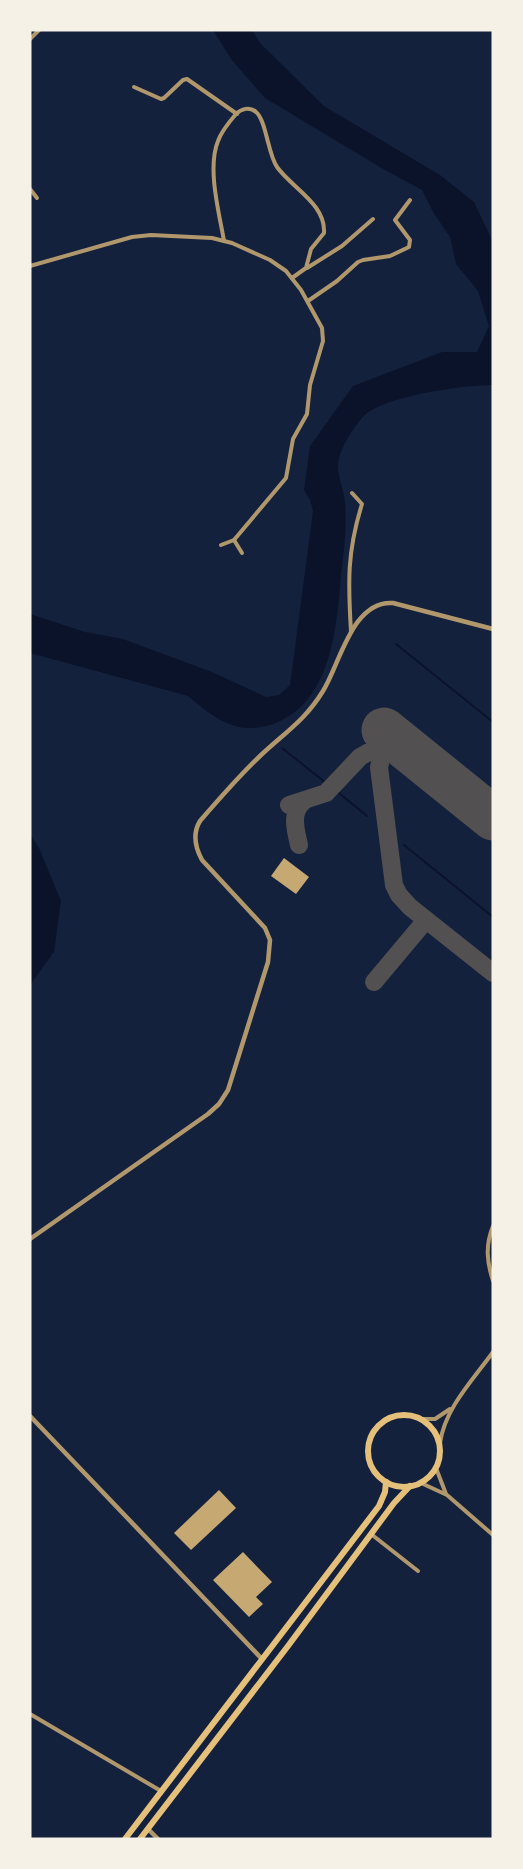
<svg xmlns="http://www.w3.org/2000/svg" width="523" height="1869" viewBox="0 0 523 1869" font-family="'Archivo Narrow',sans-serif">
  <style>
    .water { fill: #0b132b }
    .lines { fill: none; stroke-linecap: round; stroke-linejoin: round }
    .stream { stroke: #0b132b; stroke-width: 2 }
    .taxiway { stroke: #525050; stroke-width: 18 }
    .runway { stroke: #525050; stroke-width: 45 }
    .building { fill: #c6a872 }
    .minor { stroke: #b1986c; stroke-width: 4 }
    .tertiary { stroke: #b1986c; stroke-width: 4.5 }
    .primary { stroke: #e5c07b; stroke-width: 6 }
  </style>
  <rect width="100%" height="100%" fill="#14213d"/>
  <g class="water">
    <path d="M213,30H252L260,43L324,106L440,175L474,202L493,242V385C465,385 380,396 362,418C352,430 339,449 338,466C338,478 344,490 345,502C347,526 344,551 341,575C337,625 332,699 278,722C240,738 216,720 188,696L30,653V614L85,632L123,639L212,672L266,697L279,695L290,685L313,511L310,500L304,490L310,446L353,386L442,352H477L489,326L478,291L456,264L450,237L433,212L422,190L383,169L265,98L231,59Z"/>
    <polygon points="30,834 39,848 61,901 54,952 30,985"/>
  </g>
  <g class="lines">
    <g class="stream">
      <polyline points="396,644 493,722"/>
      <polyline points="282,748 326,783"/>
      <polyline points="339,793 367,816"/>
      <polyline points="404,845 493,917"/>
    </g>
    <g class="taxiway">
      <polyline points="408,749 400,746 393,746 386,749 383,752 379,767 394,885 399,895 410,907 493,973"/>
      <polyline points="289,805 326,793 360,757 367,753 391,746"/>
      <path d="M299,845C296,831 290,813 303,802"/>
      <polyline points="374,982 426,920"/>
    </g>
    <polyline class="runway" points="384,730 493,818"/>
  </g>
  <g class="building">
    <polygon points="284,858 309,877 296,894 271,876"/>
    <polygon points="219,1490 236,1508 191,1550 174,1533"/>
    <polygon points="243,1552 272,1582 256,1597 263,1604 249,1617 213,1580"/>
  </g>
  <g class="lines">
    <g class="minor">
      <polyline points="30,39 39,30"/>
      <polyline points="134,87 161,99 164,98 183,80 187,79 237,114"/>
      <polyline points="30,189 37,198"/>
      <path d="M224,241C219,212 207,168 218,141C221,132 230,121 236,114C241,109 250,106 256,112C266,120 268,154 277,167C292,188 326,204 324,233L311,249L306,268L292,278"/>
      <polyline points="30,266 132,237 151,235 212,238 232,243 270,260 286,271 301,290 322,328 323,341 310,385 307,414 293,439 286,478 234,540 221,545"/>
      <polyline points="307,268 342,246 373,219"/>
      <polyline points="308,301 337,281 358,262 363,260 390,256 409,247 410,240 395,220 410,200"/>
      <polyline points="234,540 242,553"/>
      <path d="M351,632C348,582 347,552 362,504L352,493"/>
      <path d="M493,1226C485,1246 487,1262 493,1281"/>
      <polyline points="422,1419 435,1419 450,1409"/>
      <path d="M440,1443C445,1408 473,1380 493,1352"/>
      <polyline points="436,1468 446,1494"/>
      <polyline points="421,1483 447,1495 493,1535"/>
      <polyline points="371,1534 418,1571"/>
      <polyline points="30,1714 161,1791"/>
    </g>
    <g class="tertiary">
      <path d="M30,1239L208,1114L219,1104L228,1090L268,962L270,940L265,928L202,860C195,847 192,834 200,821C219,799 238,777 259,757C284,733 304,722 323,691C340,664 352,600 393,603L493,629"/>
      <polyline points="30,1416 262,1659"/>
      <polyline points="148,1829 158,1839"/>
    </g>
    <g class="primary">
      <circle cx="404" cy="1451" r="36"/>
      <polyline points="125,1839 379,1506 385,1492 386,1482"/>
      <polyline points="140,1839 288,1646 394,1503 410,1486"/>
    </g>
  </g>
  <rect width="523" height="1869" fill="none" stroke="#f6f1e7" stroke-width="63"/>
</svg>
